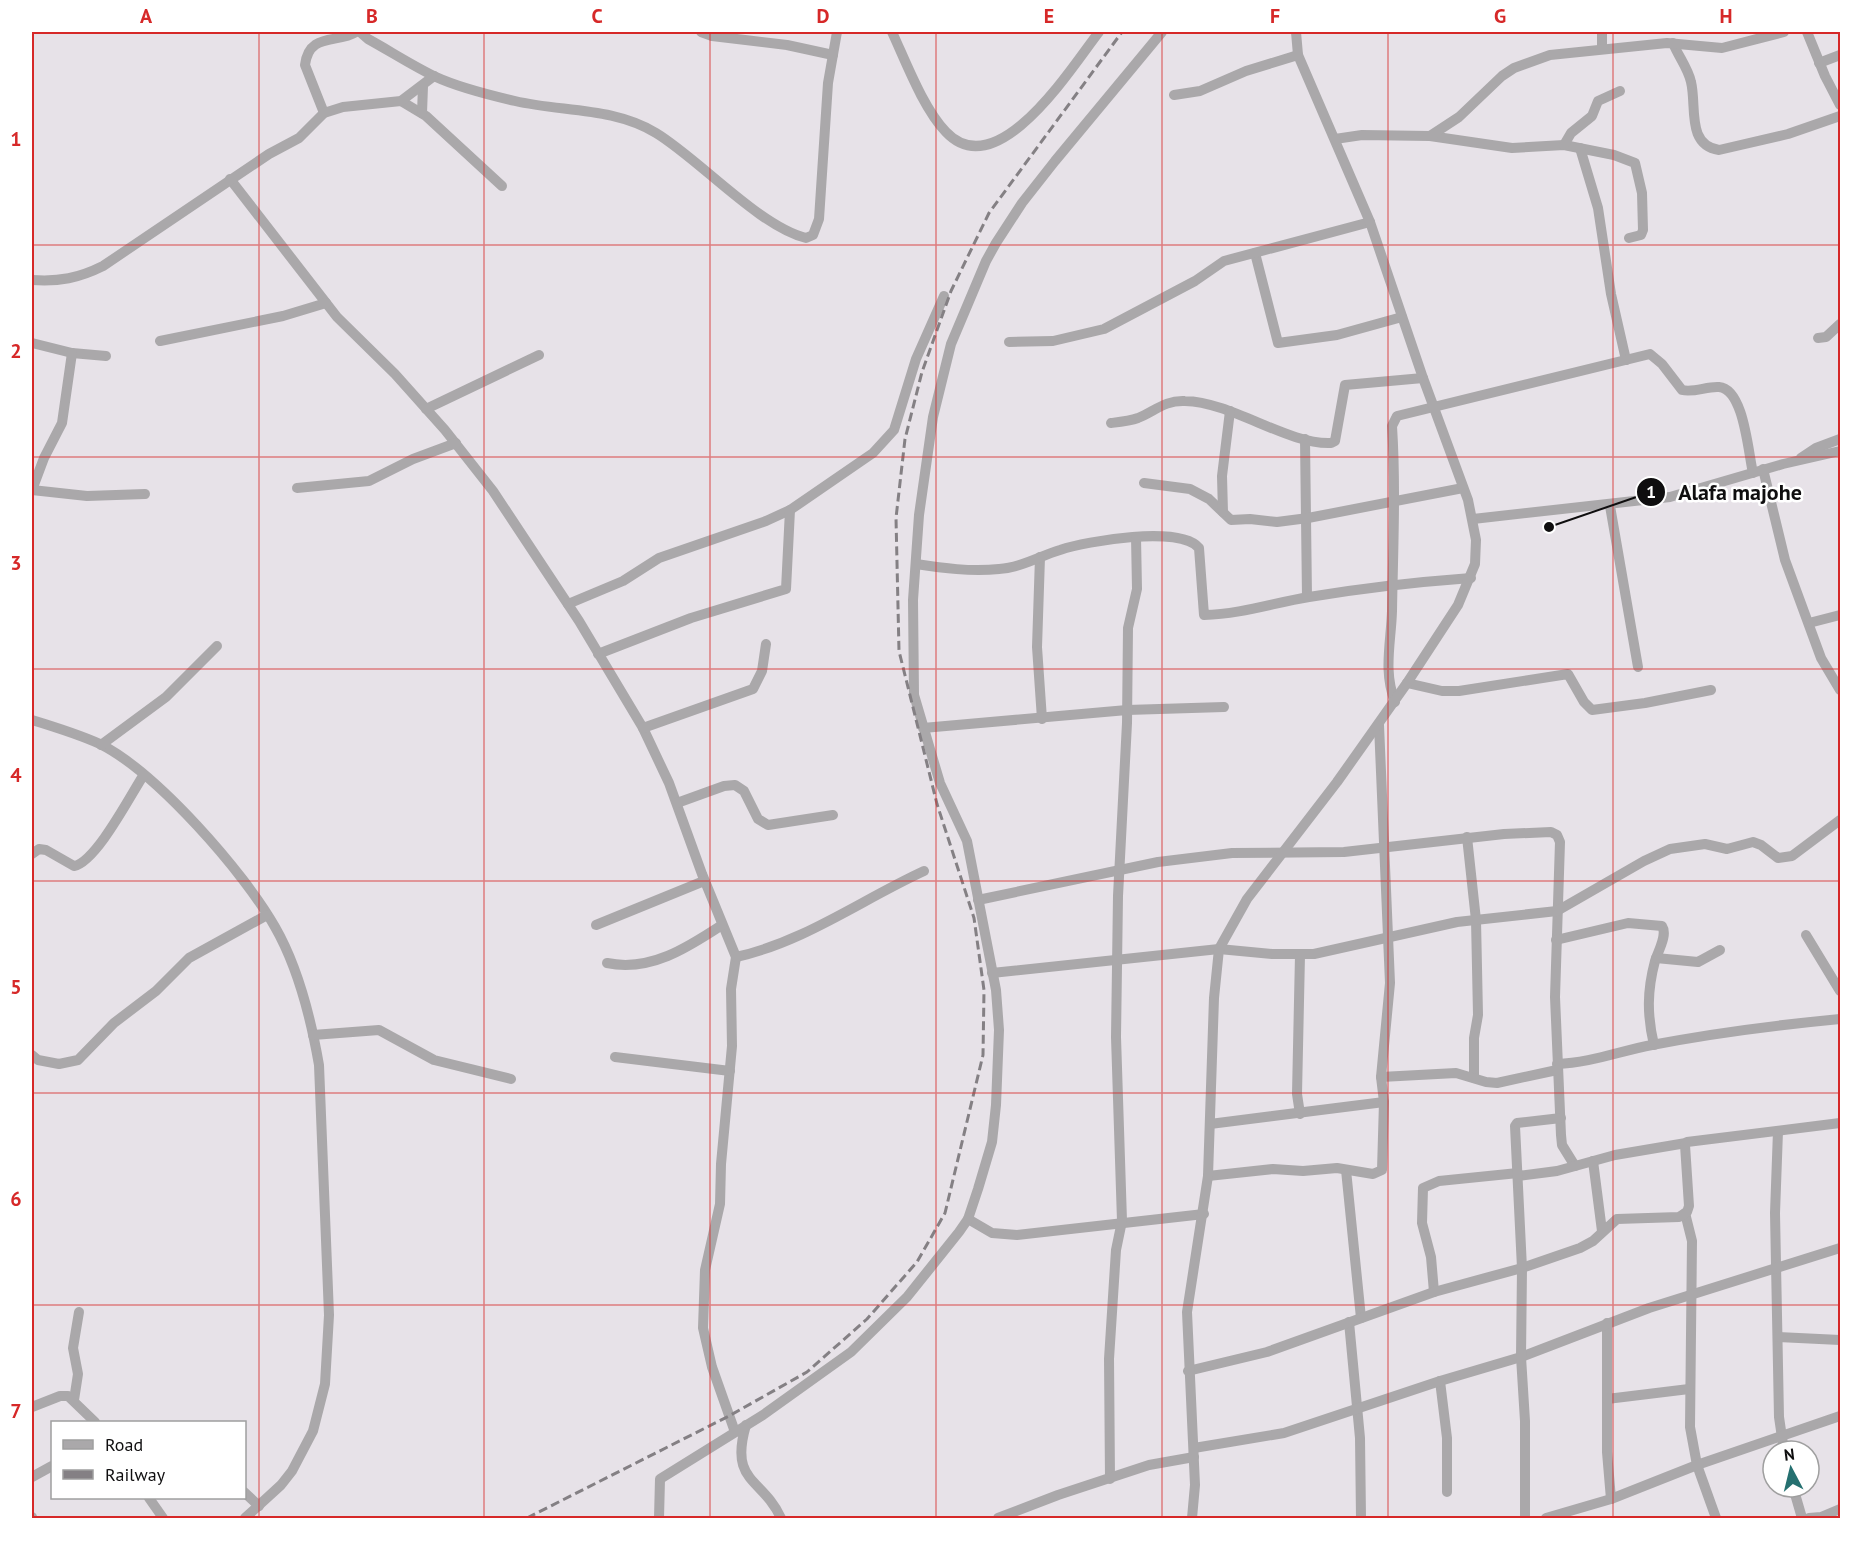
<svg xmlns="http://www.w3.org/2000/svg" width="1872" height="1550" viewBox="0 0 1872 1550" font-family="'PT Sans',sans-serif">
  <style>
    .lines { fill: none; stroke-linecap: round; stroke-linejoin: round }
    .minor { stroke: #aaa8aa; stroke-width: 10 }
    .rail { stroke: #848084; stroke-width: 3; stroke-dasharray: 9 4.5; stroke-linecap: butt }
    .grid { fill: none; stroke: #d62828; stroke-width: 1.5; stroke-opacity: 0.55 }
    .leader { fill: none; stroke: #0f0e0f; stroke-width: 2 }
    .callout-dot { fill: #0f0e0f; stroke: #fff; stroke-width: 2 }
    .mark-label { font-size: 18px; text-anchor: middle; font-weight: bold; fill: #fff }
    .callout-label { font-size: 22px; text-anchor: middle; font-weight: bold; fill: #0f0e0f; stroke: #fff; stroke-width: 5; stroke-linejoin: round; paint-order: stroke }
    .neatline { fill: none; stroke: #d62828; stroke-width: 2 }
    .grid-label { font-size: 20px; text-anchor: middle; font-weight: bold; fill: #d62828 }
  </style>
  <rect width="100%" height="100%" fill="#e7e2e8"/>
  <g class="lines">
    <g class="minor">
      <path d="M360,32L368,39C390,51 413,66 436,77C460,88 489,95 515,101C562,112 613,107 656,133C699,159 760,227 806,238L813,235L819,219L828,83L837,32"/>
      <polyline points="701,32 712,36 787,45 833,55"/>
      <path d="M892,32C906,62 923,108 946,132C998,187 1073,65 1099,32"/>
      <polyline points="1602,32 1602,49"/>
      <polyline points="1807,32 1825,76 1840,105"/>
      <path d="M1673,43C1678,56 1688,68 1691,82C1697,106 1686,145 1719,150L1788,134L1840,116"/>
      <polyline points="1819,63 1840,55"/>
      <polyline points="1174,95 1200,91 1246,71 1298,55"/>
      <polyline points="401,101 426,116 502,186"/>
      <path d="M324,113L305,65C309,32 337,44 356,32"/>
      <polyline points="422,113 423,86"/>
      <polyline points="1430,136 1512,148 1564,145 1614,155 1635,163 1642,193 1643,230 1641,235 1629,238"/>
      <polyline points="1335,139 1362,135 1430,136 1459,117 1502,76 1514,68 1550,55 1667,43 1722,48 1784,32"/>
      <polyline points="1564,145 1571,133 1592,116 1598,101 1620,91"/>
      <polyline points="1580,148 1598,208 1611,294 1626,360"/>
      <polyline points="230,179 337,317 395,374 445,430 493,491 579,621 643,728 669,783 702,874 736,957 731,989 732,1046 721,1164 720,1204 705,1270 703,1328 712,1367 735,1432"/>
      <polyline points="1255,253 1278,343 1337,335 1402,317"/>
      <path d="M32,280C59,282 79,278 103,266L269,154L299,138L324,113L343,107L401,101L434,76"/>
      <polyline points="1818,338 1826,337 1840,324"/>
      <polyline points="160,341 283,316 326,303"/>
      <polyline points="1009,342 1053,341 1104,329 1195,281 1224,261 1370,222"/>
      <polyline points="32,343 72,353 106,356"/>
      <polyline points="426,409 539,355"/>
      <path d="M1111,423C1120,422 1130,421 1138,418C1155,411 1165,400 1185,401C1232,402 1288,445 1331,443L1335,441L1345,385L1423,378"/>
      <polyline points="1305,439 1307,597"/>
      <polyline points="1801,458 1816,448 1840,439"/>
      <polyline points="1763,469 1785,560 1821,658 1840,690"/>
      <polyline points="1144,483 1190,489 1209,499 1231,520 1250,519 1277,522 1308,518 1463,488"/>
      <polyline points="297,488 369,481 413,459 456,443"/>
      <polyline points="32,490 44,458 62,423 72,353"/>
      <polyline points="32,490 87,496 145,494"/>
      <polyline points="1610,506 1638,667"/>
      <polyline points="1223,512 1222,476 1230,411"/>
      <polyline points="1473,519 1670,497 1783,464 1840,451"/>
      <polyline points="1040,557 1037,647 1042,719"/>
      <path d="M916,564C942,568 971,572 999,569C1020,568 1040,556 1060,550C1087,541 1180,525 1199,548L1204,615C1241,614 1273,603 1309,597C1363,588 1417,582 1471,578"/>
      <polyline points="568,604 623,581 659,558 766,521 790,510 873,453 894,430 916,359 944,296"/>
      <polyline points="1809,623 1840,615"/>
      <polyline points="598,654 691,618 786,589 790,510"/>
      <polyline points="1407,683 1442,691 1459,691 1568,674 1584,702 1592,710 1645,703 1711,690"/>
      <path d="M1395,702C1383,671 1391,643 1392,611C1393,549 1396,488 1392,426L1397,416L1650,354L1662,364L1682,390C1694,393 1707,386 1719,387C1744,389 1748,452 1753,473"/>
      <path d="M32,720C55,727 78,734 100,744C156,772 244,872 275,927C298,967 311,1019 319,1065L329,1315L325,1384L313,1431L292,1471L281,1485L245,1518"/>
      <polyline points="643,728 753,689 762,671 766,644"/>
      <polyline points="923,728 1127,710 1224,707"/>
      <polyline points="101,745 166,697 217,646"/>
      <polyline points="677,803 724,786 735,785 744,791 758,819 768,825 833,815"/>
      <polyline points="1467,837 1476,920 1478,1015 1474,1038 1474,1078"/>
      <path d="M32,854L39,849L46,850L74,866C96,862 130,796 143,776"/>
      <polyline points="978,900 1158,862 1232,853 1344,852 1504,834 1551,832 1557,835 1560,842 1555,997 1561,1135 1562,1145 1575,1166"/>
      <polyline points="596,925 704,881"/>
      <polyline points="1806,935 1840,991"/>
      <path d="M1556,940L1628,923L1662,926C1668,935 1658,951 1655,961C1647,991 1647,1015 1654,1045"/>
      <polyline points="1300,955 1297,1094 1300,1114"/>
      <path d="M736,957C804,942 861,900 924,871"/>
      <polyline points="1656,958 1698,962 1720,950"/>
      <path d="M607,963C650,972 687,948 722,925"/>
      <polyline points="992,973 1219,949 1272,954 1314,954 1457,922 1557,911 1644,861 1670,849 1705,844 1727,849 1753,842 1761,845 1778,858 1792,856 1840,820"/>
      <polyline points="313,1035 379,1030 434,1060 511,1079"/>
      <polyline points="32,1055 38,1060 59,1064 78,1060 114,1023 156,991 189,958 267,915"/>
      <polyline points="615,1057 730,1071"/>
      <path d="M1557,1064C1590,1063 1620,1051 1652,1045C1714,1033 1777,1025 1840,1019"/>
      <polyline points="1381,1077 1456,1073 1486,1082 1497,1083 1557,1070"/>
      <polyline points="1210,1124 1384,1102"/>
      <polyline points="1778,1131 1775,1213 1779,1417 1784,1451"/>
      <polyline points="1593,1161 1602,1231"/>
      <polyline points="1346,1170 1361,1318"/>
      <polyline points="1208,1176 1273,1169 1303,1171 1337,1168 1373,1174 1382,1170 1384,1102 1381,1077 1390,983 1379,725"/>
      <polyline points="1518,1176 1557,1171 1615,1155 1686,1143"/>
      <polyline points="1685,1213 1692,1241 1690,1427 1697,1465 1716,1518"/>
      <polyline points="968,1219 992,1233 1017,1235 1204,1214"/>
      <polyline points="1434,1292 1431,1257 1422,1223 1423,1188 1439,1181 1518,1173"/>
      <polyline points="1349,1322 1360,1438 1361,1518"/>
      <polyline points="1607,1323 1607,1452 1611,1499"/>
      <polyline points="1778,1337 1840,1340"/>
      <polyline points="1188,1371 1267,1352 1434,1292 1522,1268 1580,1248 1593,1241 1617,1219 1679,1217 1687,1212 1689,1206 1685,1145 1687,1142 1840,1123"/>
      <polyline points="1440,1381 1447,1438 1447,1492"/>
      <polyline points="1607,1399 1689,1389"/>
      <polyline points="74,1400 78,1374 73,1348 79,1312"/>
      <polyline points="32,1407 60,1396 68,1396 95,1422"/>
      <path d="M746,1425C729,1483 762,1477 781,1518"/>
      <polyline points="1194,1448 1284,1433 1440,1381 1521,1357 1649,1308 1840,1248"/>
      <polyline points="32,1477 52,1466"/>
      <polyline points="1110,1479 1109,1359 1116,1250 1122,1221 1116,1037 1118,896 1127,723 1128,628 1137,589 1136,537"/>
      <polyline points="1793,1487 1802,1518"/>
      <polyline points="244,1492 259,1506"/>
      <polyline points="149,1498 163,1518"/>
      <polyline points="32,1517 32,1518"/>
      <polyline points="659,1518 660,1479 763,1415 851,1352 907,1297 959,1232 968,1219 978,1189 992,1142 996,1105 999,1030 996,990 967,841 940,783 914,695 913,600 919,515 933,417 951,344 986,261 996,243 1022,203 1055,161 1162,32"/>
      <polyline points="998,1518 1058,1495 1149,1465 1194,1457"/>
      <polyline points="1192,1518 1195,1485 1187,1312 1208,1176 1214,998 1219,949 1247,899 1337,782 1407,683 1458,605 1475,564 1476,540 1468,500 1423,378 1370,222 1298,55 1296,32"/>
      <polyline points="1525,1518 1525,1421 1521,1357 1522,1268 1515,1126 1517,1123 1561,1118"/>
      <polyline points="1546,1518 1611,1499 1697,1465 1840,1416"/>
      <polyline points="1809,1518 1821,1517 1840,1509"/>
    </g>
    <polyline class="rail" points="527,1518 729,1416 807,1372 867,1319 917,1262 945,1213 983,1055 984,990 974,918 937,804 899,651 896,518 905,439 922,372 951,291 989,213 1122,32"/>
  </g>
  <path class="grid" d="M259,32V1518M484,32V1518M710,32V1518M936,32V1518M1162,32V1518M1388,32V1518M1613,32V1518M32,245H1840M32,457H1840M32,669H1840M32,881H1840M32,1093H1840M32,1305H1840"/>
  <path class="leader" d="M1549 527L1651 492"/>
  <g class="callout-dot">
    <circle cx="1549" cy="527" r="6"/>
    <circle cx="1651" cy="492" r="15"/>
  </g>
  <g class="mark-label">
    <text x="1651" y="498">1</text>
  </g>
  <g class="callout-label">
    <text x="1740" y="500">Alafa majohe</text>
  </g>
  <rect width="1872" height="1550" fill="none" stroke="#ffffff" stroke-width="66"/>
  <rect x="51" y="1421" width="195" height="78" fill="#ffffff" stroke="#9f9f9f" stroke-width="1.5"/>
  <rect x="63" y="1440" width="30" height="9" fill="#aaa8aa" stroke="#9f9f9f" stroke-width="1.5"/>
  <text x="105" y="1451" font-size="18" fill="#0f0e0f">Road</text>
  <rect x="63" y="1470" width="30" height="9" fill="#848084" stroke="#9f9f9f" stroke-width="1.5"/>
  <text x="105" y="1481" font-size="18" fill="#0f0e0f">Railway</text>
  <g transform="translate(1791 1469) rotate(353)"><circle r="28" fill="#ffffff" stroke="#9f9f9f" stroke-width="1.5"/>
  <path d="M0-4.5L10 22L0 15L-10 22Z" fill="#257070"/>
  <text y="-9" font-size="16" font-weight="bold" text-anchor="middle" fill="#0f0e0f">N</text>
  </g>
  <rect x="33" y="33" width="1806" height="1484" class="neatline"/>
  <g class="grid-label">
    <text x="146" y="23">A</text>
    <text x="372" y="23">B</text>
    <text x="597" y="23">C</text>
    <text x="823" y="23">D</text>
    <text x="1049" y="23">E</text>
    <text x="1275" y="23">F</text>
    <text x="1500" y="23">G</text>
    <text x="1726" y="23">H</text>
    <text x="16" y="146">1</text>
    <text x="16" y="358">2</text>
    <text x="16" y="570">3</text>
    <text x="16" y="782">4</text>
    <text x="16" y="994">5</text>
    <text x="16" y="1206">6</text>
    <text x="16" y="1418">7</text>
  </g>
</svg>
